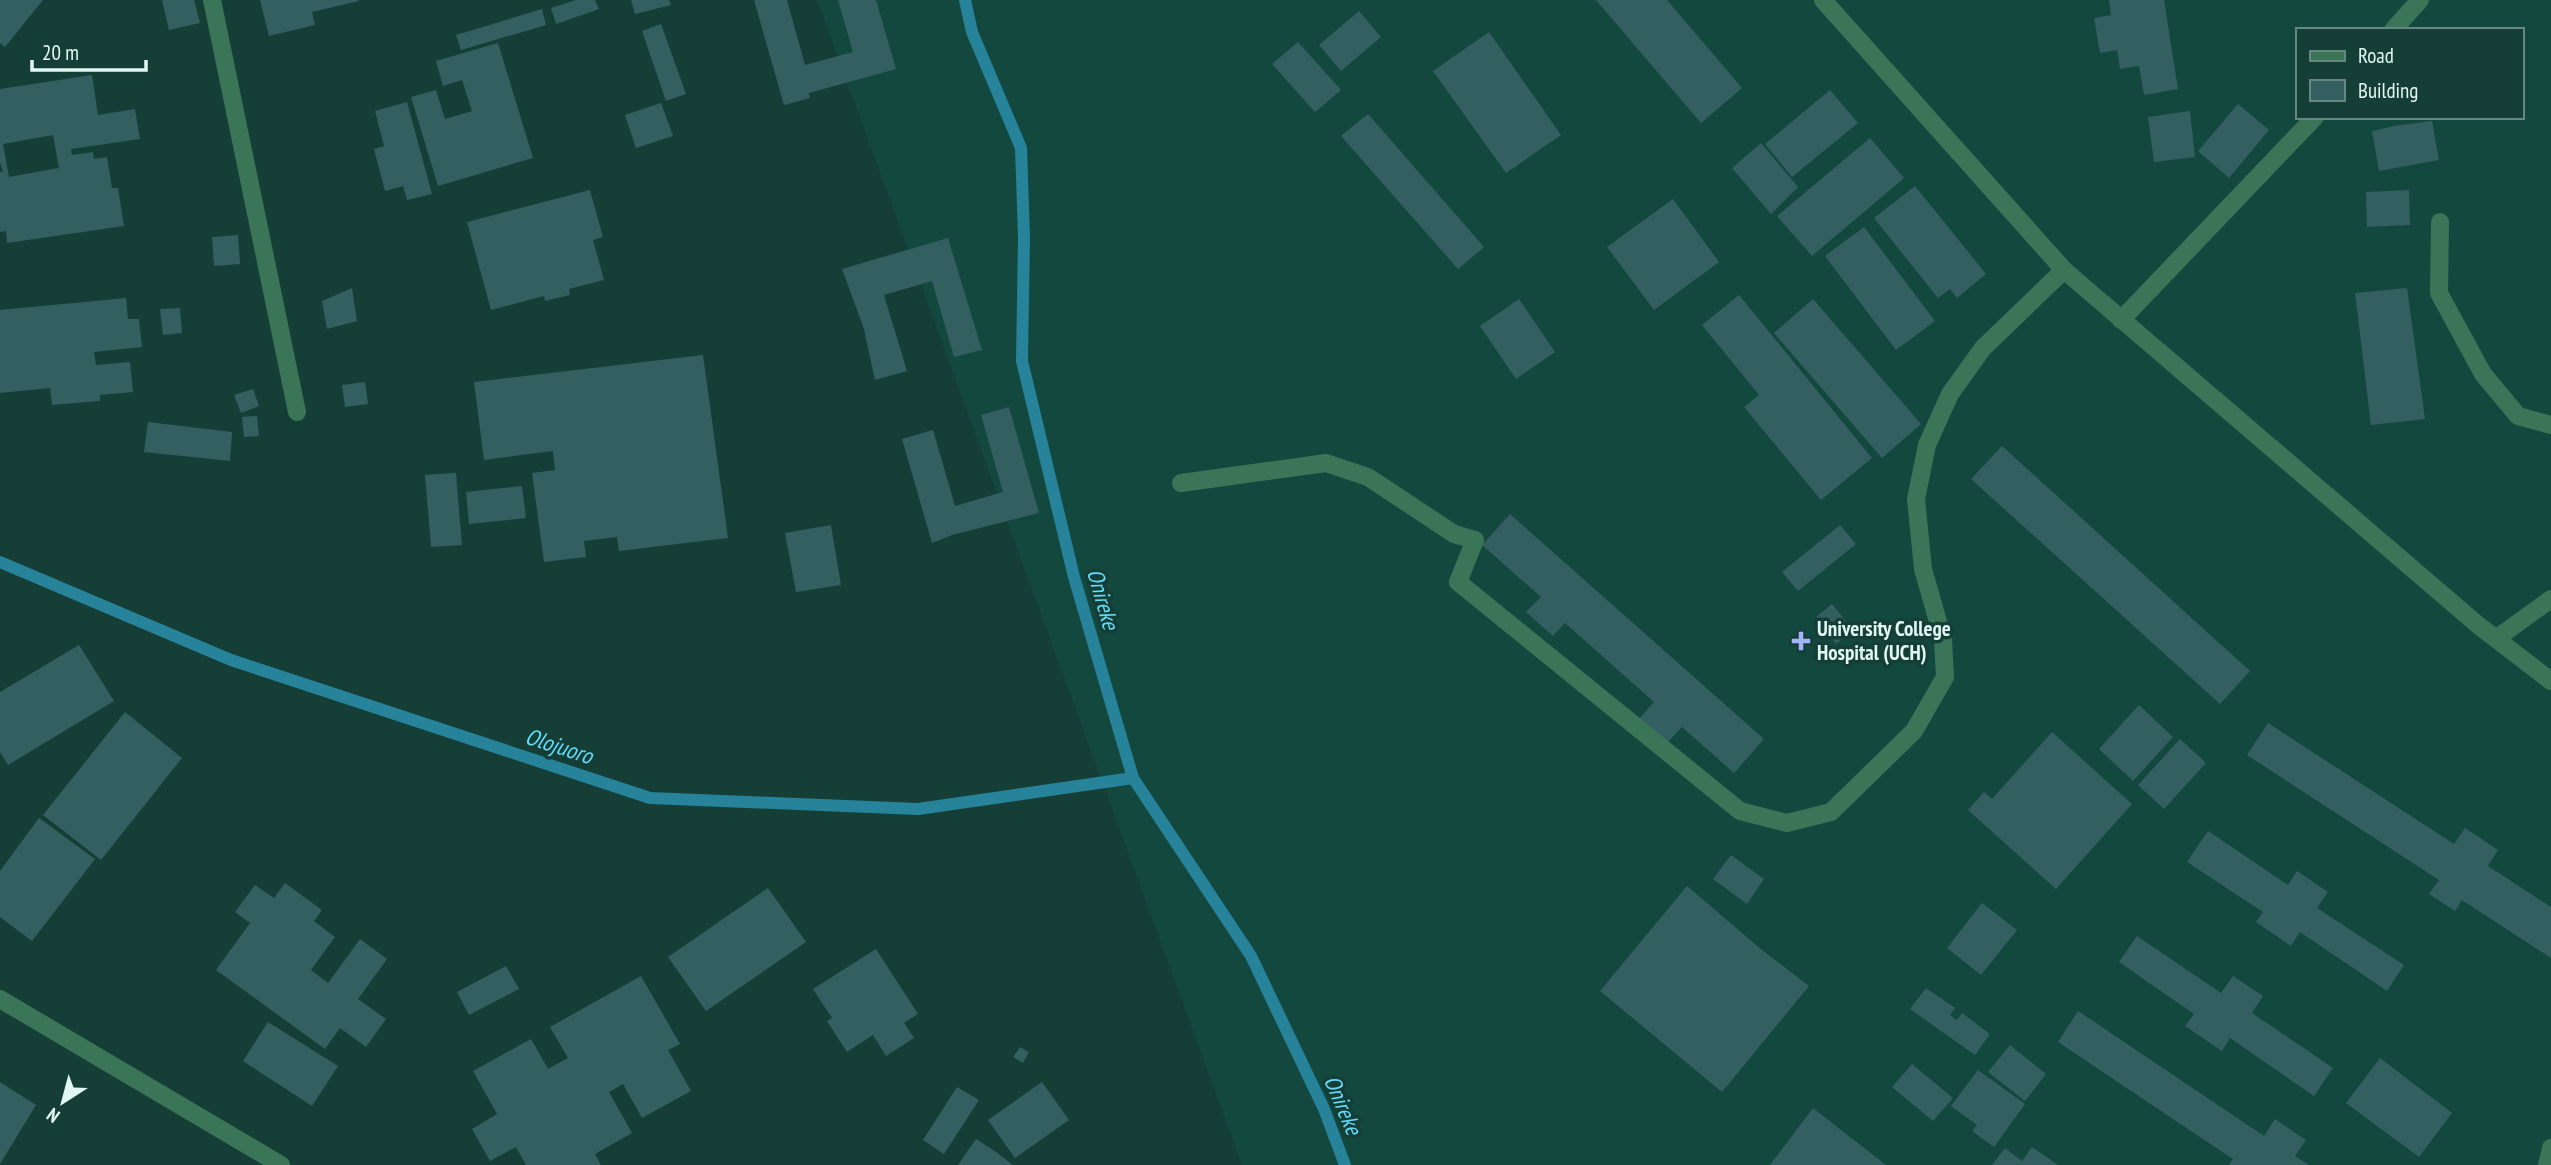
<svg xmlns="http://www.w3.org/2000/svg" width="2551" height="1165" viewBox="0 0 2551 1165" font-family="'PT Sans Narrow',sans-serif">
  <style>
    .built { fill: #13483f; fill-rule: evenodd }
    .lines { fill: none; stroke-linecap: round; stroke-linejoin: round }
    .stream { stroke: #268399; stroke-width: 12 }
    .building { fill: #345f60; fill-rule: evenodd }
    .service { stroke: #3b7558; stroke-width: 18 }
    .minor { stroke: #3b7558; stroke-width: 18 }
    .poi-dot { fill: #a3b2fd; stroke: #153e37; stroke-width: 2.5 }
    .labels { text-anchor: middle; stroke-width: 7; stroke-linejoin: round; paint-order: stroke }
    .poi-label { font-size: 21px; font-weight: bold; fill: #e1f7f1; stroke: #153e37; text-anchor: start }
    .water-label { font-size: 23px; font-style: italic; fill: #64daf9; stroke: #153e37 }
  </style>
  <rect width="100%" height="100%" fill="#153e37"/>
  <path class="built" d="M817,0H2551V1165H1242ZM2297,30H2521V117H2297Z"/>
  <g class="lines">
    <g class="stream">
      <polyline points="965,0 972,32 1021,148 1024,237 1022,361 1074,577 1133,778 1251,956 1324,1109 1345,1165"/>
      <polyline points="0,562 231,660 650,798 918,809 1133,778"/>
    </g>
  </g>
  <g class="building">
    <polygon points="0,0 43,0 5,47 0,43"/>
    <polygon points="162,0 194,0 200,23 169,30"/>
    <polygon points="260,0 358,0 359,1 312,12 315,25 269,36"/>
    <polygon points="576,0 595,0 599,9 556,24 551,8"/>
    <polygon points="631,0 669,0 671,5 635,14"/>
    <polygon points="754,0 787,0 805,65 853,52 838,0 876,0 896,69 809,93 810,98 784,105"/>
    <polygon points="1596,0 1667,0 1742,88 1701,123"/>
    <polygon points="2109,0 2164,0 2178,89 2144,95 2139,66 2120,69 2117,50 2100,53 2094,18 2111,15"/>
    <polygon points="542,9 546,25 461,50 456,35"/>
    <polygon points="1359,11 1381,37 1341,71 1319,45"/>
    <polygon points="661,24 686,94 666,101 642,31"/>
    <polygon points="1489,32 1561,135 1506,173 1433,71"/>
    <polygon points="1298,42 1341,90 1315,112 1272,64"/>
    <polygon points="498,43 533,158 438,186 411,97 436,90 445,119 472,111 462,80 443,86 436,61"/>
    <path d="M92,75L98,115L135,109L140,139L71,149L72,155L93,152L94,159L107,157L112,188H118L124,226L7,243L6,231L0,232V172H3L0,162V89ZM53,135L59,168L9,177L3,144Z"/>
    <polygon points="1830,90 1858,123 1792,177 1765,144"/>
    <polygon points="407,102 432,194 407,200 403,186 385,191 374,149 384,146 375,111"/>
    <polygon points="661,103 673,136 636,148 625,115"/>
    <polygon points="2238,104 2269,130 2229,178 2198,151"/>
    <polygon points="2190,111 2195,157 2154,162 2148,117"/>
    <polygon points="1368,114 1484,247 1458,269 1341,136"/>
    <polygon points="2432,121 2439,160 2379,171 2372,131 2394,126"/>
    <polygon points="1870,138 1904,178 1812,256 1777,216"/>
    <polygon points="1761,143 1798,187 1771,214 1732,168"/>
    <polygon points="1915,186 1986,274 1957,298 1950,289 1938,298 1874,218"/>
    <polygon points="590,190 603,237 593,240 604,280 569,289 570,295 545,301 544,296 491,310 467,222"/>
    <polygon points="2409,190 2410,225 2367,227 2366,192"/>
    <polygon points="1673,199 1719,262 1654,310 1607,247"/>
    <polygon points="1864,227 1935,321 1896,350 1825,256"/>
    <polygon points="238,235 240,264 214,266 212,237"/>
    <polygon points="948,238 982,350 954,357 932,281 884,295 907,371 875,380 864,329 842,269"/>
    <polygon points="352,288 357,321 327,329 322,301"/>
    <polygon points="2407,288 2425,419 2371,425 2355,293"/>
    <polygon points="1739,295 1872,458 1821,500 1744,407 1759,395 1702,325"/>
    <polygon points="126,298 128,319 139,319 142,347 94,352 96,365 130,362 133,392 100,395 100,401 52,405 50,388 0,393 0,310"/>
    <polygon points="1519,299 1555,352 1516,379 1480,326"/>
    <polygon points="1813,299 1921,424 1882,458 1774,333"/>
    <polygon points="180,308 182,333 163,335 160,309"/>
    <polygon points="703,355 728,538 619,551 617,537 584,541 586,557 544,562 532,473 555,470 553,451 484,460 474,382"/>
    <polygon points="365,382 368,404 345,407 342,385"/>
    <polygon points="253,389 259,406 241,413 234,395"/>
    <polygon points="1009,407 1039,513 952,535 932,543 902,439 933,430 955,506 1003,492 981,415"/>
    <polygon points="257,416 259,436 244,437 242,417"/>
    <polygon points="148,422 232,432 230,461 144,452"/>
    <polygon points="2002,446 2250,671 2220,704 1971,479"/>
    <polygon points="456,473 462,545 431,547 425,475"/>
    <polygon points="522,486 526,518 469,524 466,492"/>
    <polygon points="1510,514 1764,739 1734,773 1682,727 1667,743 1639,719 1654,702 1565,623 1553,636 1526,612 1541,597 1482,545"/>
    <polygon points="831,525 841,585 796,592 785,533"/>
    <polygon points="1840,525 1856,544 1798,591 1782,572"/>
    <polygon points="1832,604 1853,630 1836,644 1816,617"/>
    <polygon points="79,645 114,701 8,765 0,752 0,692"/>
    <polygon points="2139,705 2173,737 2133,781 2099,749"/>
    <polygon points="125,712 182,758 101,860 43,815"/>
    <polygon points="2268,723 2454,844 2465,828 2498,850 2488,866 2551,907 2551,958 2462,900 2455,911 2429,894 2439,880 2247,755"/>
    <polygon points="2052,732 2132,804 2056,889 1968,810 1984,792 1992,799"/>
    <polygon points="2180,739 2206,763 2164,809 2138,785"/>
    <polygon points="39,818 95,859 32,941 0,917 0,871"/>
    <polygon points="2208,831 2288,885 2297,871 2328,892 2317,908 2404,965 2387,991 2300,932 2291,946 2256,922 2263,912 2187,862"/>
    <polygon points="1731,855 1764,879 1747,904 1713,879"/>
    <polygon points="285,883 322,910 314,921 335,937 311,970 328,983 360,939 387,959 358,999 386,1019 366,1047 340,1028 325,1049 216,970 250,923 235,912 255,885 274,898"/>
    <polygon points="1687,886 1762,950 1809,986 1722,1092 1600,991"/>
    <polygon points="768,888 806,942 706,1011 668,957"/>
    <polygon points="1982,903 2017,930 1981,975 1947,948"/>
    <polygon points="2137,936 2221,993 2233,976 2263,996 2252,1013 2333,1068 2314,1096 2230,1038 2222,1051 2185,1026 2194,1014 2119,962"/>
    <polygon points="876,949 918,1014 904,1023 914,1038 886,1056 873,1035 847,1052 827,1021 832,1018 813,989"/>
    <polygon points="506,966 519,989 469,1015 457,992"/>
    <polygon points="641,976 680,1044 668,1050 691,1091 642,1118 623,1084 609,1092 632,1133 595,1154 601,1165 526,1165 516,1147 490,1161 472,1129 497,1114 473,1071 531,1039 548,1069 568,1058 550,1027"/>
    <polygon points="1926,988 1955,1008 1950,1015 1957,1020 1962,1013 1990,1034 1975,1055 1910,1009"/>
    <polygon points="2078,1011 2264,1136 2275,1119 2306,1140 2295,1156 2309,1165 2229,1165 2233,1159 2058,1042"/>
    <polygon points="268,1022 338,1066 312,1106 243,1061"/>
    <polygon points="2010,1045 2046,1074 2025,1101 1988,1072"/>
    <polygon points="1020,1047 1029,1052 1023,1063 1013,1057"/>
    <polygon points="2380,1058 2452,1113 2419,1157 2346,1103"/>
    <polygon points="1912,1064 1953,1098 1933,1121 1892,1087"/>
    <polygon points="1978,1070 2025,1104 1994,1147 1972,1131 1977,1125 1951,1106"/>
    <polygon points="0,1082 36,1105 0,1164"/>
    <polygon points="1042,1082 1069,1120 1015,1158 988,1120"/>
    <polygon points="957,1087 979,1100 944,1154 923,1140"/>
    <polygon points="1813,1108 1886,1165 1770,1165"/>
    <polygon points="976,1139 996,1152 1013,1165 958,1165"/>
    <polygon points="2032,1147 2058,1165 1992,1165 2005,1148 2022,1161"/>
  </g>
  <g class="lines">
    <g class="service">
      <polyline points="2393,30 2420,0"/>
      <polyline points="2440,222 2439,293 2483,374 2518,416 2551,425"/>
      <polyline points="2121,320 2315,117"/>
      <polyline points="2497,638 2551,599"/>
      <polyline points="2547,1165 2551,1148"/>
    </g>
    <g class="minor">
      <polyline points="212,0 297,412"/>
      <polyline points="1823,0 2064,270 2478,625 2551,681"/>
      <polyline points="1181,483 1326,463 1368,477 1454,534 1475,540 1458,582 1740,811 1787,823 1831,812 1914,731 1945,677 1943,639 1923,569 1916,499 1927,445 1950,394 1983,348 2064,270"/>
      <polyline points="0,999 281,1165"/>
    </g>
  </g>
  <path class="poi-dot" d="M1797.5 630.5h7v7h7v7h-7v7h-7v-7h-7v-7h7z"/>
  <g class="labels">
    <g class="poi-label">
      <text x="1817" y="636">University College<tspan x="1817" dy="24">Hospital (UCH)</tspan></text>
    </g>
    <g class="water-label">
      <text transform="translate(1103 599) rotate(74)" y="8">Onireke</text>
      <text transform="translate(559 746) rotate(18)" y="8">Olojuoro</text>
      <text transform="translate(1343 1105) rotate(67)" y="8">Onireke</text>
    </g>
  </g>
  <rect x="2296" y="28" width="228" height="91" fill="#153e37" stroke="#678881" stroke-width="2"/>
  <rect x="2310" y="51" width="35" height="10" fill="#3b7558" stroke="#678881" stroke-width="2"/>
  <text x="2358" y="63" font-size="21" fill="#e1f7f1">Road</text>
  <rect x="2310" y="80" width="35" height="21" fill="#345f60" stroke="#678881" stroke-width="2"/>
  <text x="2358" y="98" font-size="21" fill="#e1f7f1">Building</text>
  <g transform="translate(63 1102) rotate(216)" stroke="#153e37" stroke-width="5" paint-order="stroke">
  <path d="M0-5L12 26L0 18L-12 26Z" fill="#e1f7f1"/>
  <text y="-10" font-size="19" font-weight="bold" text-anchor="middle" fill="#e1f7f1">N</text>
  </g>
  <path d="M32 60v10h114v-10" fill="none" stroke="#e1f7f1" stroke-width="3.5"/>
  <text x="42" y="60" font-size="21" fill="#e1f7f1" stroke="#153e37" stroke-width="5" paint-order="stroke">20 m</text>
</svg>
